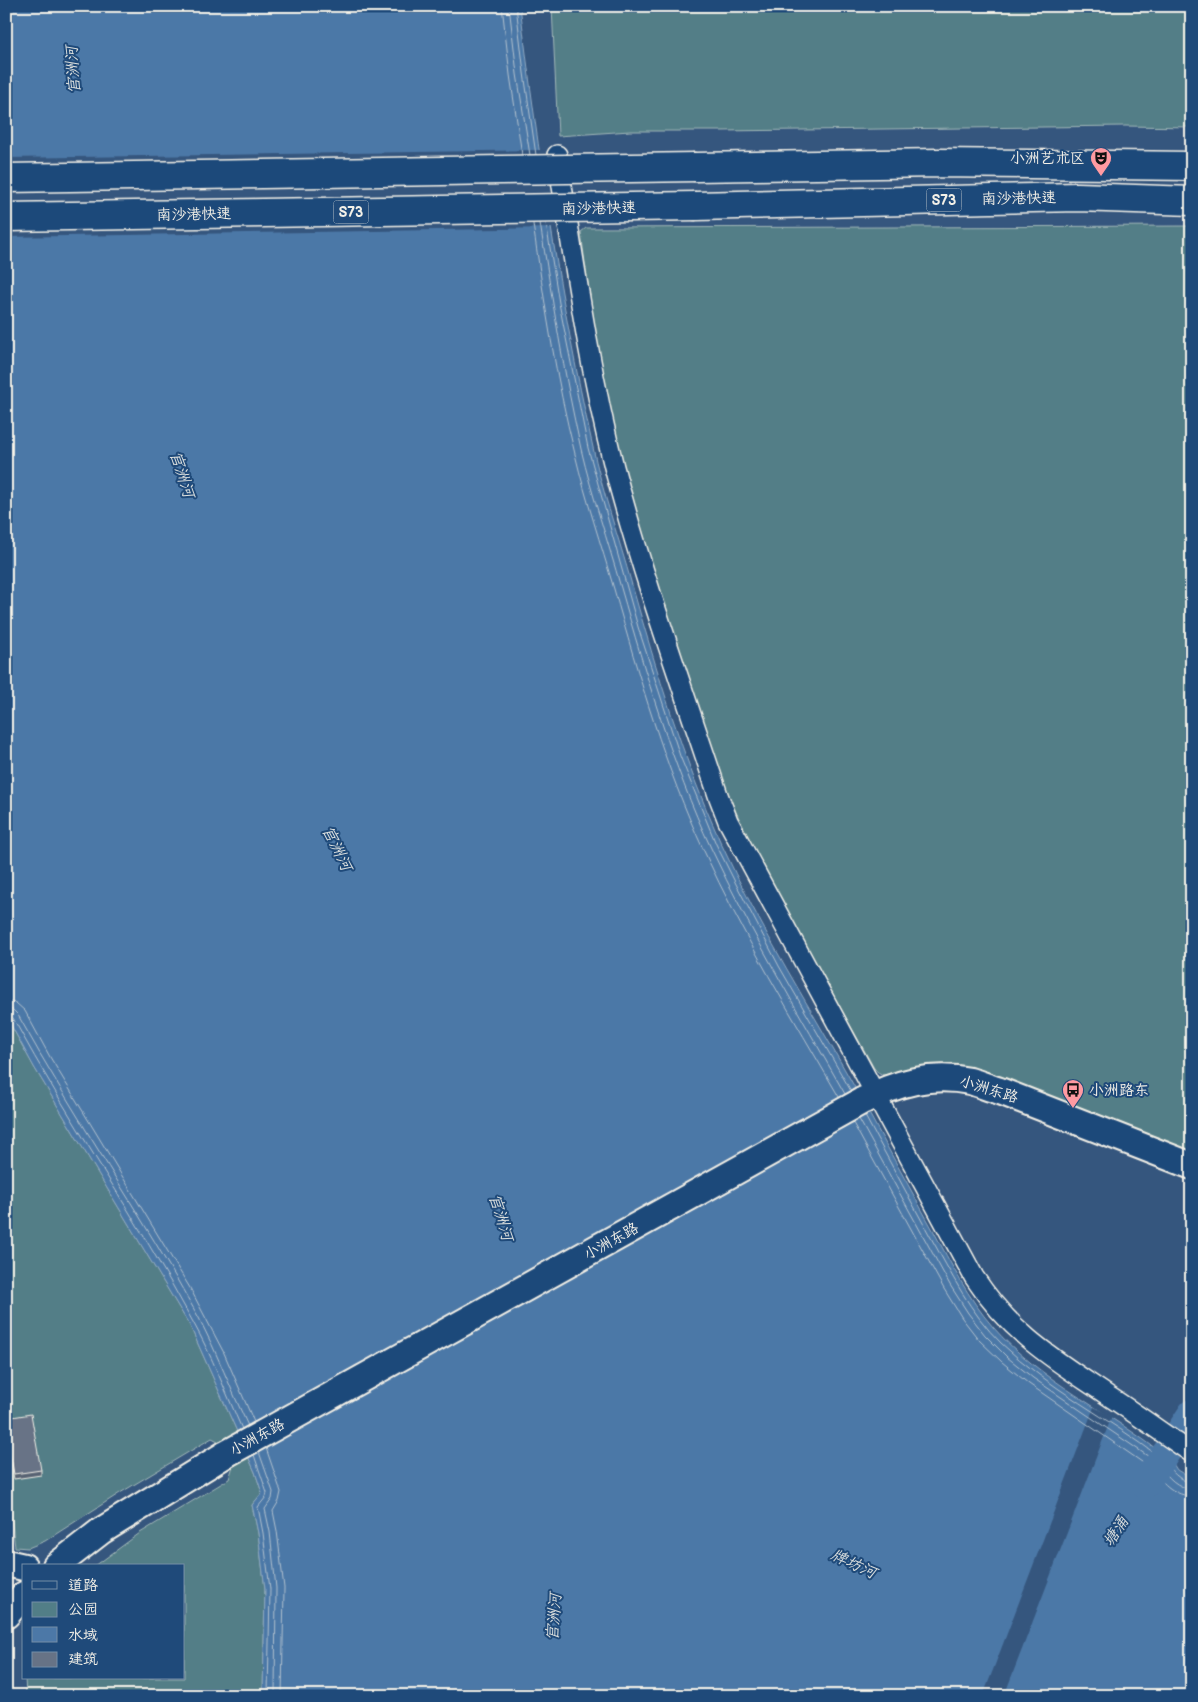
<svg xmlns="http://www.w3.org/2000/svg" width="1198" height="1702" viewBox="0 0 1198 1702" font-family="'Balsamiq Sans','LXGW WenKai TC',sans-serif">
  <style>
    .green { fill: #527e87; stroke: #a3b8b8 }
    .water { fill: #4c78a7; stroke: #8fa8c1 }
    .pier { fill: #35567e }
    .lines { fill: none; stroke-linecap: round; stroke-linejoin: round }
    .shore { stroke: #b1c1ce; stroke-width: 1 }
    .river { stroke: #4c78a7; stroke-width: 28 }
    .street-casing { stroke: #f4f1e8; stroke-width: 22 }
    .secondary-casing { stroke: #f4f1e8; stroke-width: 30 }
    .highway-casing { stroke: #f4f1e8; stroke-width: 31 }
    .street { stroke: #1f4a7a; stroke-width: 19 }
    .secondary { stroke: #1f4a7a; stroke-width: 26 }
    .highway { stroke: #1f4a7a; stroke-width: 28 }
    .secondary-bridge-casing { stroke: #f4f1e8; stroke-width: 30; stroke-linecap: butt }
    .highway-bridge-casing { stroke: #f4f1e8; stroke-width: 31; stroke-linecap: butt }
    .secondary-bridge { stroke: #1f4a7a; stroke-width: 26 }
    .highway-bridge { stroke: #1f4a7a; stroke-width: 28 }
    .wall { fill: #596373; stroke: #f4f1e8 }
    .building { fill: #677386; stroke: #f4f1e8 }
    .labels { text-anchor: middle; stroke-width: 4; stroke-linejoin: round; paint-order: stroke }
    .shield { fill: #1f4a7a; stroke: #b4bfc7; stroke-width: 1 }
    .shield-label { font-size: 14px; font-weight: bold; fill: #f4f1e8 }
    .poi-label { font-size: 15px; fill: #f4f1e8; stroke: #1f4a7a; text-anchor: end }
    .street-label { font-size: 15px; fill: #f4f1e8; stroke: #1f4a7a }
    .water-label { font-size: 16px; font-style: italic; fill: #dbdfde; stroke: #1f4a7a }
  </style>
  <rect width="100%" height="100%" fill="#35567e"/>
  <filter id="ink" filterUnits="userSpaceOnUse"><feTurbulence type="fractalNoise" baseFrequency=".02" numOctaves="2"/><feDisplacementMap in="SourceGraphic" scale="10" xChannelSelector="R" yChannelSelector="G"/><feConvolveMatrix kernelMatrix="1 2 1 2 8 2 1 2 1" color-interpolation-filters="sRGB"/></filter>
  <g filter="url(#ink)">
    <g class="green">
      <polygon points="552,6 1192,6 1192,127 1125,126 721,131 630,131 558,136"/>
      <path d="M1192,226V1153L934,1066C929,1067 924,1066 918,1067C903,1070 885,1083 874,1068L767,875L736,812L726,789C692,689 655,590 628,488C606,403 592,318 581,232L586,228Z"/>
      <polygon points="6,1016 34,1067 190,1326 255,1472 262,1493 252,1505 258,1533 265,1589 263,1696 26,1696 25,1678 184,1678 184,1566 95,1566 140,1533 229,1479 233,1466 220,1442 212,1438 120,1493 45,1541 28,1548 15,1547 6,1478"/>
    </g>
    <path class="water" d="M6,6H520C538,152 560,301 592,443C602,492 619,538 632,585C657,672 683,759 720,841C760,929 812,1010 858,1093C883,1139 908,1185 933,1230C951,1264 968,1298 993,1327C1039,1380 1110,1412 1164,1455L1190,1431L1174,1457L1172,1462L1177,1470L1192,1479V1696H263L265,1589L258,1533L252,1505L262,1493L255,1472L190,1326L34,1067L6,1016Z"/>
    <g class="pier">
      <polygon points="543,150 555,228 6,237 6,158"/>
      <polygon points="1094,1407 1112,1416 1004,1696 983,1696"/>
    </g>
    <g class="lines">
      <g class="shore">
        <polyline points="502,6 510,75 522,155"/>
        <polyline points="509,6 517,74 530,155"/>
        <polyline points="516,6 524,73 536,155"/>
        <path d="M540,223C552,299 564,374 581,449C592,496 608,541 621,588C646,675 672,765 711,848C751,933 799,1013 845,1094"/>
        <polyline points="546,223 559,303 588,448 638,627 680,756 716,844 736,884 779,966 851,1091"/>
        <path d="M533,224C544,301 556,379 575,454C586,500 601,544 614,589C639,677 665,768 704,851C743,936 792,1016 839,1097"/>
        <polyline points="6,1001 16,1003 25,1011 50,1057 190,1288 224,1353 254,1422"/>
        <path d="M6,1009L13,1010L18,1015C75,1118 142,1215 199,1318C217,1353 231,1390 248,1426"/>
        <path d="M6,1015L13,1018C69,1121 137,1218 193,1322C212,1356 226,1393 242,1429"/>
        <path d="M865,1116C887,1156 908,1196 930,1236C951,1273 970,1313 1001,1343C1049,1389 1109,1418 1161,1458L1166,1460C1170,1472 1179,1480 1192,1483"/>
        <path d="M859,1119L950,1285L968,1313L985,1335L1007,1357L1033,1378L1161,1465C1166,1477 1178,1488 1192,1489"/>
        <path d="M853,1123L944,1289L962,1318L979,1340L1002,1362L1029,1384L1155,1471C1162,1484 1176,1496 1192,1496"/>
        <polyline points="266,1448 281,1492 279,1501 273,1511 277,1531 284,1588 282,1696"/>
        <polyline points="259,1452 273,1492 272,1499 265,1509 270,1532 276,1588 275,1696"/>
        <polyline points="254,1455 267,1493 266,1497 258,1507 263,1533 270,1589 268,1696"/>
      </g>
      <polyline class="river" points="1145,1485 1192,1413"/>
      <g class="street-casing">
        <path id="street" d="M557,155C574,259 588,364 614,467C643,578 682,686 718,795L728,821L974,1277C1013,1336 1054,1359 1110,1397C1138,1415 1165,1435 1192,1453"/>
      </g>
      <g class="secondary-casing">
        <g id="secondary">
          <path d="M862,1101C896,1083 931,1073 970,1081C980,1084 990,1088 1000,1091L1192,1166"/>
          <polyline points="6,1563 24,1567"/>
          <polyline points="56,1566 101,1531 226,1454"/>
          <polyline points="6,1615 24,1595"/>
        </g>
      </g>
      <g class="highway-casing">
        <g id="highway">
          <polyline points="696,167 939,163 1192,166"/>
          <polyline points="696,206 1078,197 1192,201"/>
        </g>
      </g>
      <use href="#street" class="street"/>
      <use href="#secondary" class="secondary"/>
      <use href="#highway" class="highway"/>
      <g class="secondary-bridge-casing">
        <polyline id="secondary-bridge" points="226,1454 862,1101"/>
      </g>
      <g class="highway-bridge-casing">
        <g id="highway-bridge">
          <polyline points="6,178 696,167"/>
          <polyline points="6,217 696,206"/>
        </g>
      </g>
      <use href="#secondary-bridge" class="secondary-bridge"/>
      <use href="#highway-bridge" class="highway-bridge"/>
    </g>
    <polygon class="wall" points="6,1418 41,1470 41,1475 14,1479 6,1435"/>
    <polygon class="building" points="31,1414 41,1470 14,1474 6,1430 6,1418"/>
  </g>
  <defs>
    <g id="theatre-pin" transform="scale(1.125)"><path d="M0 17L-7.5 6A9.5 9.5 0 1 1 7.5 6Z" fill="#ff9aa2" stroke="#1f4a7a"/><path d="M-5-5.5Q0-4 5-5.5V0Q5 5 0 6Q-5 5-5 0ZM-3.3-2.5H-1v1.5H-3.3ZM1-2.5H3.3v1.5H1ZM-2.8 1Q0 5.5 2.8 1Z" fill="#111"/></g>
    <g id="bus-pin" transform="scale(1.125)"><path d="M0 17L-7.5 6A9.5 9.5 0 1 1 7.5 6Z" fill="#ff9aa2" stroke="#1f4a7a"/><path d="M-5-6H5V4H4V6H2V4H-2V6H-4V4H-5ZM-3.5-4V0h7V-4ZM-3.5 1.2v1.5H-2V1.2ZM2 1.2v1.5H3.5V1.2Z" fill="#111"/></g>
  </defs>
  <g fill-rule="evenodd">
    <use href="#theatre-pin" x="1101" y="158"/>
    <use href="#bus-pin" x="1073" y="1090"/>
  </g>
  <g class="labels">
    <g class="shield">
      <rect x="926.5" y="188.5" width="35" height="23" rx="4"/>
      <rect x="333.5" y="200.5" width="35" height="23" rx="4"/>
    </g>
    <g class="shield-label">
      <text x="944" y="205">S73</text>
      <text x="351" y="217">S73</text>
    </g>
    <g class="poi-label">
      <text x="1085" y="163">小洲艺术区</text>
      <text x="1089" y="1095" text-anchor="start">小洲路东</text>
    </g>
    <g class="street-label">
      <text transform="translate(1019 198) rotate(-1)" y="5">南沙港快速</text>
      <text transform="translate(599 208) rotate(-1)" y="5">南沙港快速</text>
      <text transform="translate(194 214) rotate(-1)" y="5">南沙港快速</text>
      <text transform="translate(989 1089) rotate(17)" y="5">小洲东路</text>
      <text transform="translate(611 1241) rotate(-29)" y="5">小洲东路</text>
      <text transform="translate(257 1437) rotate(-29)" y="5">小洲东路</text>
    </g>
    <g class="water-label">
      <text transform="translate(72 70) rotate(-94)" y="6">官洲河</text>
      <text transform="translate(183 474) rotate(72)" y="6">官洲河</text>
      <text transform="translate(338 848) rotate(64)" y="6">官洲河</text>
      <text transform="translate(502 1217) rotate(73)" y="6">官洲河</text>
      <text transform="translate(1115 1531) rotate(-57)" y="6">塘涌</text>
      <text transform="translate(854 1563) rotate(25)" y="6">牌坊河</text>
      <text transform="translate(553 1617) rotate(-86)" y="6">官洲河</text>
    </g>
  </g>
  <rect width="1198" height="1702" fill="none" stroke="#1f4a7a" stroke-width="25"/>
  <rect x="12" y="12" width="1173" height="1677" fill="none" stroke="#f4f1e8" stroke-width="2" filter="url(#ink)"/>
  <rect x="22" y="1564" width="162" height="115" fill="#1f4a7a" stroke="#748da6"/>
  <rect x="32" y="1581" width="25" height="8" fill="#1f4a7a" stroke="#748da6"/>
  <text x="68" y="1590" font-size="15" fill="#f4f1e8">道路</text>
  <rect x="32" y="1602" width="25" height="15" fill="#527e87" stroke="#748da6"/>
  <text x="68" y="1614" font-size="15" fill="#f4f1e8">公园</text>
  <rect x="32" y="1627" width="25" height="15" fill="#4c78a7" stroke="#748da6"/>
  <text x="68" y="1640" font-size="15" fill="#f4f1e8">水域</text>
  <rect x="32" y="1652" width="25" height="15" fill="#677386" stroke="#748da6"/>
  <text x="68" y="1664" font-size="15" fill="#f4f1e8">建筑</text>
</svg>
